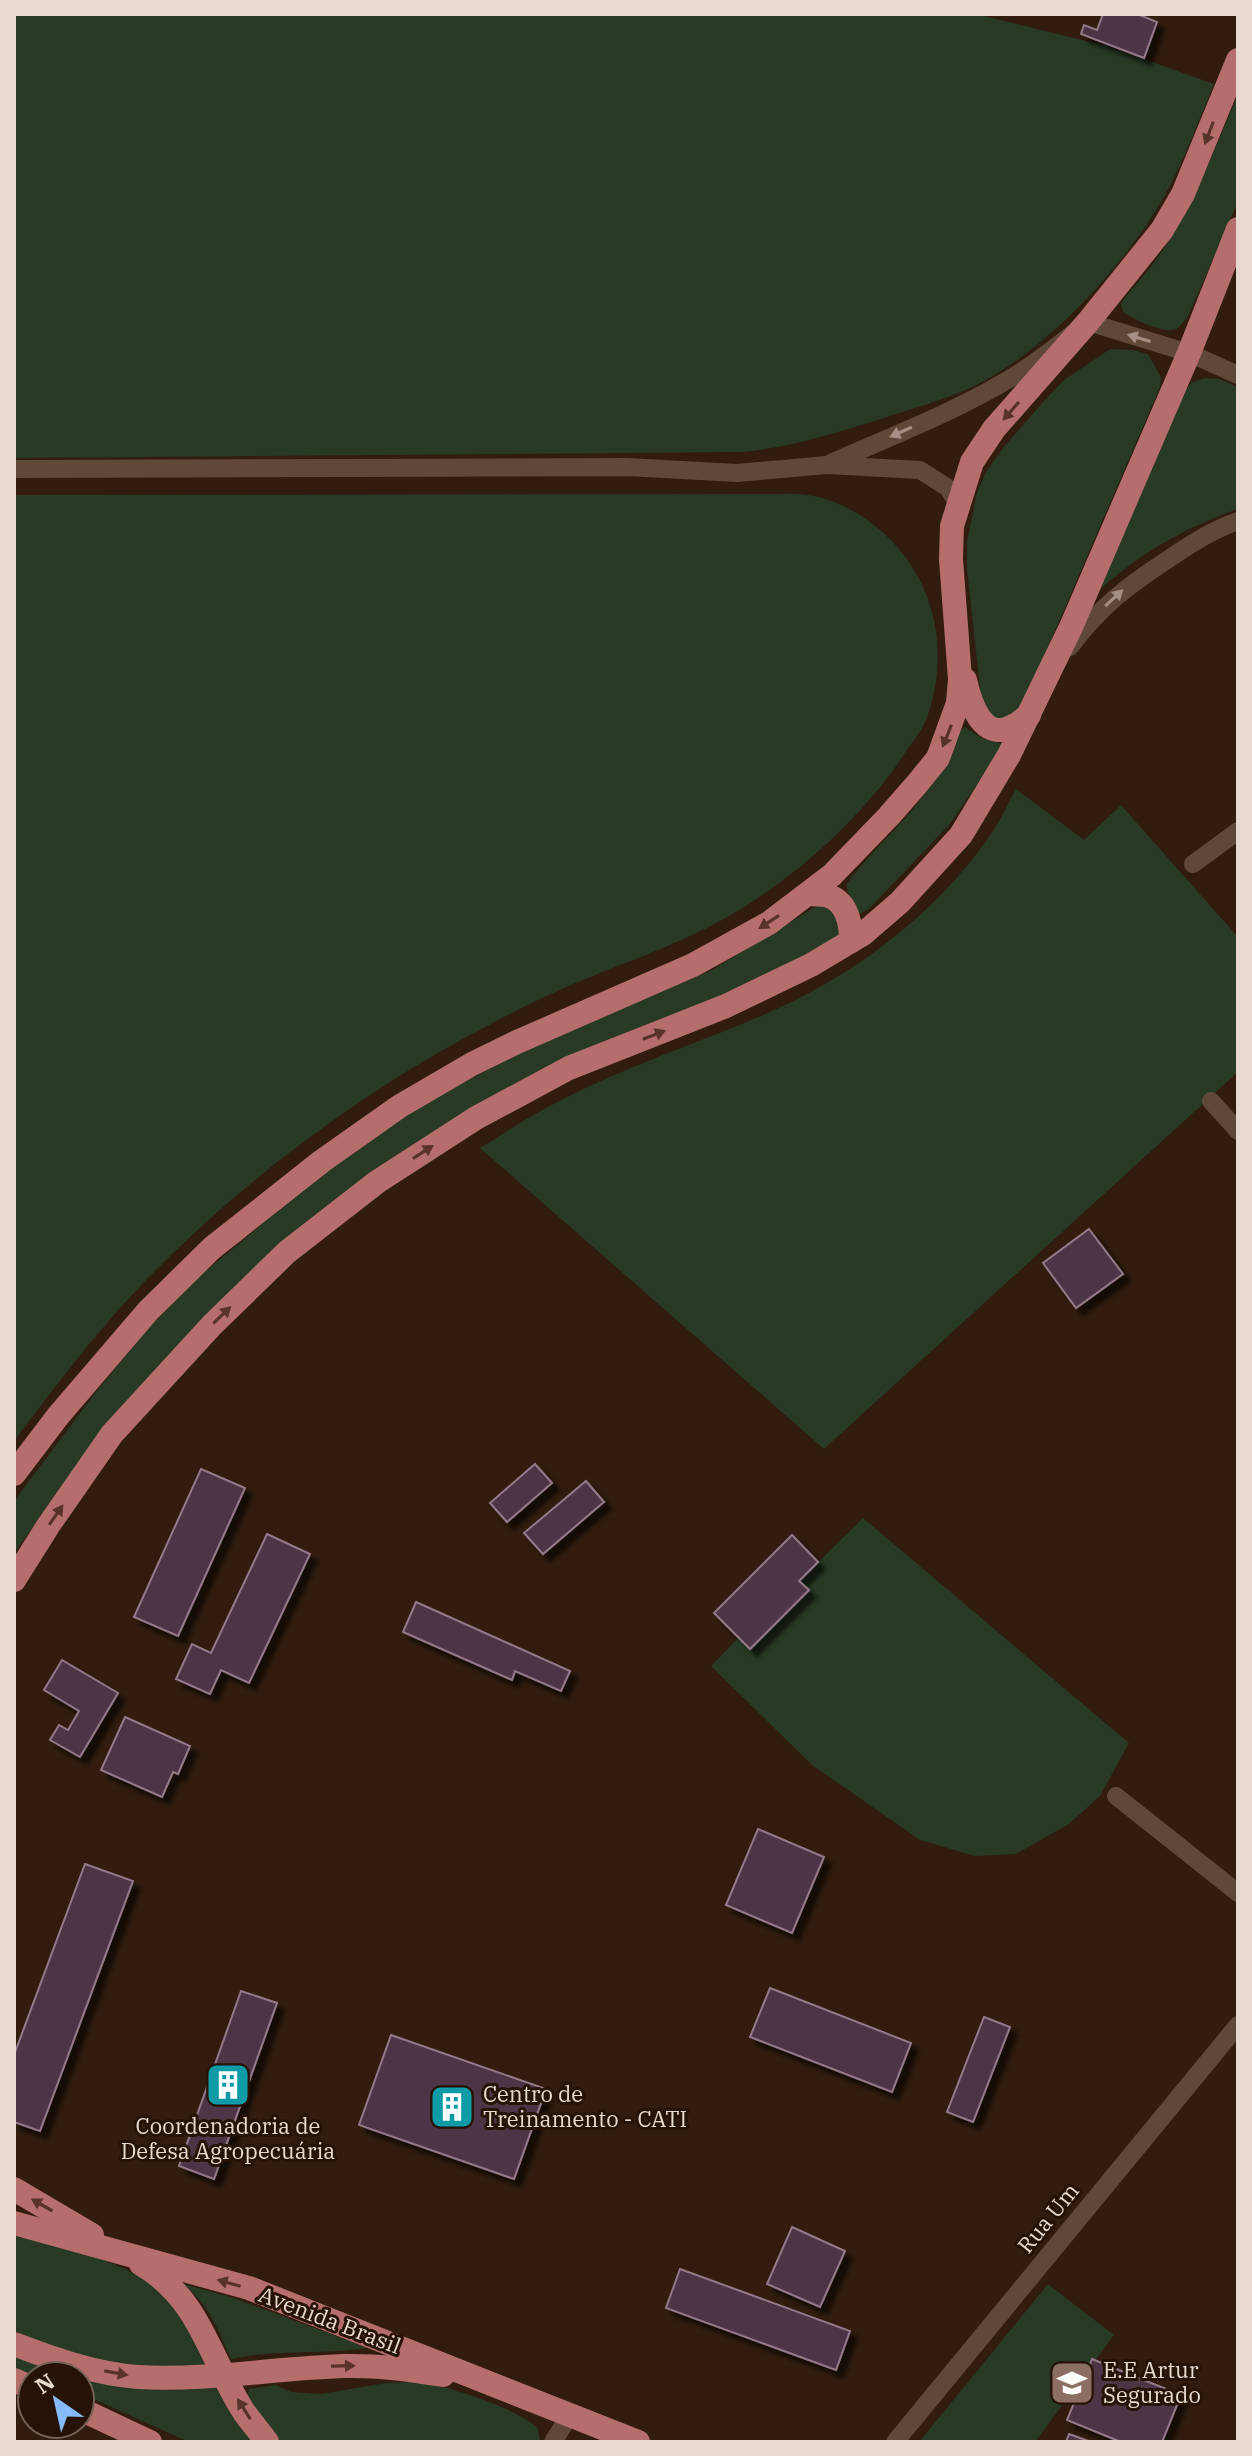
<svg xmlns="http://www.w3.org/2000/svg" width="1252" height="2456" viewBox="0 0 1252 2456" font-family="'IBM Plex Serif',serif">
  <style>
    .green { fill: #283924 }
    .building { fill: #4d3544; stroke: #94798a; stroke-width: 2; filter: url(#shadow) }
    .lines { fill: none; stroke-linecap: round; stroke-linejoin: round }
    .street { stroke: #604838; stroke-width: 18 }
    .primary { stroke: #b56e6c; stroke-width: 24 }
    .oneway { fill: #593329 }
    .oneway2 { fill: #a49084 }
    .labels { text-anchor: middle; stroke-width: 6; stroke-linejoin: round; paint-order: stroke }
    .poi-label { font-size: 22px; fill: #e7d9cf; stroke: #271305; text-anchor: start }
    .street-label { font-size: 22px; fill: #e7d9cf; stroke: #271305 }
  </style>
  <defs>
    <filter id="shadow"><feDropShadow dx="7" dy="7" stdDeviation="2" flood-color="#0009"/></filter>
  </defs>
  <rect width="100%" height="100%" fill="#311c0d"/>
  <g class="green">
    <path d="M14,14H976L1107,46L1214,84C1198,121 1185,159 1165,195C1126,265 1044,354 970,388C942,401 913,408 884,418C837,433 792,447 743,452L14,458Z"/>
    <path d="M1238,94V202L1187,318C1186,319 1179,327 1178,328C1165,336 1134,319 1123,312L1121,303C1132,288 1145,275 1156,260C1192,210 1214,150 1238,94Z"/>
    <polygon points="1110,349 1133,350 1148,354 1161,377 1160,387 1026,698 1017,710 1002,720 990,716 982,704 979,679 967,569 967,541 977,492 986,472 1003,448 1044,401 1064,380"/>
    <path d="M1204,378L1220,379L1238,387V509C1180,530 1138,554 1093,596L1180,398L1191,383Z"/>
    <path d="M770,494C782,494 795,493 807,495C848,500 889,531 911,565C941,611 945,666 927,718C923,729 914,740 907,750C861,821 786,887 711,926C666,949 618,965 571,985C539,999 507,1015 476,1032C409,1067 345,1110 285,1156C225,1203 164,1258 113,1316C78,1356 46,1399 14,1441V495Z"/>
    <path d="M965,727L981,738L1002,744L981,779L949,825L869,909L860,914L852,905L846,885C873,848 910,819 934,780C944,762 948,738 965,727Z"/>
    <path d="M1016,789L1084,840L1121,805L1238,937V1072L824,1449L480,1148C503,1134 525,1119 548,1107C614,1071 687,1047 756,1018C848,980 931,919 989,837C999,823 1007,805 1016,789Z"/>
    <polygon points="820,904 835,913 840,934 810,954 377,1170 49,1505 14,1553 14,1501 95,1393 148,1329 195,1280 303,1190 361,1144 434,1098 543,1041 712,970"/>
    <polygon points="863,1518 1129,1743 1100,1796 1069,1824 1016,1854 975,1856 920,1840 812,1765 711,1666 739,1637 751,1648 808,1590 799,1581"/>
    <path d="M14,2236C65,2246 143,2265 177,2307C191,2324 200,2347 211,2366L156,2368L86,2361L14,2334Z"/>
    <path d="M183,2284L234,2298L368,2348C322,2355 276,2349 231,2359C219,2331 208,2303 183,2284Z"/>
    <polygon points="1048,2284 1114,2335 1035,2442 919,2442"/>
    <polygon points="14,2355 72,2376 36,2376 14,2368"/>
    <polygon points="80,2379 219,2388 253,2442 189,2442 80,2393"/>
    <path d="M386,2383C399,2383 412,2381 424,2383C453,2387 517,2409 538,2428L540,2442H280L247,2398L249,2389L276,2385L291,2392L321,2394Z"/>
  </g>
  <g class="building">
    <polygon points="1103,14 1137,14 1157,22 1144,58 1081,34 1084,25 1097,30"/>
    <polygon points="1089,1229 1123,1274 1076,1308 1043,1263"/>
    <polygon points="535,1464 552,1483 507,1522 490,1503"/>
    <polygon points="201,1469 245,1488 178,1636 134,1617"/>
    <polygon points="586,1481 604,1502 543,1554 524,1533"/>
    <polygon points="267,1534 310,1554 249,1683 221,1670 210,1694 176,1679 192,1644 211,1653"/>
    <polygon points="792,1535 818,1562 799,1581 809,1590 750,1649 714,1613"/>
    <polygon points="416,1602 570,1671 561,1691 515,1671 512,1680 403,1632"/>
    <polygon points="62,1660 118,1693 80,1757 50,1740 59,1725 68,1730 79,1711 44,1690"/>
    <polygon points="125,1717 190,1746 178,1774 173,1772 162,1797 101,1770"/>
    <polygon points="758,1829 824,1857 792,1933 726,1905"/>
    <polygon points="85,1864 133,1881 40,2131 14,2122 14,2055"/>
    <polygon points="770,1988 911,2043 892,2092 750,2037"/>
    <polygon points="241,1991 277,2003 214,2179 179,2166"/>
    <polygon points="984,2017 1010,2027 973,2122 947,2112"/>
    <polygon points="391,2035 546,2089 514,2179 359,2125"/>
    <polygon points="792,2227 845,2251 820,2307 767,2284"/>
    <polygon points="680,2269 850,2331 836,2370 666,2308"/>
    <polygon points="1092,2359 1181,2395 1162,2442 1121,2442 1067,2420"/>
    <polygon points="1069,2434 1091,2442 1066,2442"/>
  </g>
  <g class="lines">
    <g class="street">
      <path d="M831,463C894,435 960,410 1019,373C1043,358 1065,339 1088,322L1189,353L1238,375"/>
      <polyline points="14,469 627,467 737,473 827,465 920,470 948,488 958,504"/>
      <path d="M1070,647C1099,608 1126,587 1167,560C1189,545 1212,530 1238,521"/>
      <polyline points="1193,864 1238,831"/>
      <polyline points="1211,1101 1238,1131"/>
      <polyline points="1116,1796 1238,1893"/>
      <polyline points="553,2442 569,2416"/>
      <polyline points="895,2442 1238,2025"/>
    </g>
    <g class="primary">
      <path d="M965,680C970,702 982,743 1013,726C1019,724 1024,718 1029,715"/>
      <path d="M809,894C815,895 824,894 829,896C848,903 851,924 851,941"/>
      <polyline points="14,1474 58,1416 148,1311 212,1248 322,1161 400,1106 472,1064 517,1042 693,965 769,923 832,875 889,816 917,784 938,758 958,703 960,679 951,559 952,526 972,462 994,429 1088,322 1162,230 1183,194 1238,60"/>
      <polyline points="14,1580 48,1526 112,1434 212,1325 287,1252 377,1182 476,1118 569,1068 726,1006 811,965 863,934 900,902 961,835 1009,755 1071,627 1189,353 1238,229"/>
      <polyline points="14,2189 92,2235"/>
      <polyline points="14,2223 249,2288 638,2442"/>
      <path d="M141,2264C201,2299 209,2358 244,2412C251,2422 260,2432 267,2442"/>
      <path d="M14,2344C53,2359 96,2374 138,2377C207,2381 276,2368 345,2366C378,2365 411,2370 443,2375"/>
      <polyline points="14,2380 32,2388"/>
      <polyline points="80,2409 150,2442"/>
    </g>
  </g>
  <defs><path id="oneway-solid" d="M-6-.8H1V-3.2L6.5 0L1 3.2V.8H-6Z" transform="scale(2)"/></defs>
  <g class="oneway">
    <use href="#oneway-solid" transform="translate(1209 133) rotate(111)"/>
    <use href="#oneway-solid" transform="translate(1011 411) rotate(131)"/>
    <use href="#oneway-solid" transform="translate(947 736) rotate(112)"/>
    <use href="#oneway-solid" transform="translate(769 922) rotate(147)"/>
    <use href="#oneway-solid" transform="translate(654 1035) rotate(-21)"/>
    <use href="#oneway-solid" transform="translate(423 1152) rotate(-33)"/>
    <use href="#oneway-solid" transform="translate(222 1315) rotate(-44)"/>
    <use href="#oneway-solid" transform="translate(56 1515) rotate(-55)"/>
    <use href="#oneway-solid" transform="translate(42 2205) rotate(-150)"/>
    <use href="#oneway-solid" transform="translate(229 2283) rotate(-164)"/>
    <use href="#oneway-solid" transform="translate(343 2366) rotate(-1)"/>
    <use href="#oneway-solid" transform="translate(116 2373) rotate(10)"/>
    <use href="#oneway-solid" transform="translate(244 2409) rotate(-122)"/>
  </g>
  <g class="oneway2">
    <use href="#oneway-solid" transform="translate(1139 338) rotate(-163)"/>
    <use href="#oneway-solid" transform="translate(901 432) rotate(156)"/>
    <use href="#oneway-solid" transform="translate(1114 598) rotate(-43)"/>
  </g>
  <defs>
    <g id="building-square" transform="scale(2.3)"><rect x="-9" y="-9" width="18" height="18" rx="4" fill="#0f9aa8" stroke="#271305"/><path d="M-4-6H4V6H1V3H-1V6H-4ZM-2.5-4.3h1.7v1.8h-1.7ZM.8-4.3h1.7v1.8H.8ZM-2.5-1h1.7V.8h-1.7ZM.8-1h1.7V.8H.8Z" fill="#fff"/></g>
    <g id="school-square" transform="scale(2.3)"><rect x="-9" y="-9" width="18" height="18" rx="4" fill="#8d6e63" stroke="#271305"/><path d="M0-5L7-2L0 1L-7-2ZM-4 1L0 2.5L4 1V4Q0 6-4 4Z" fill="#fff"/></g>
  </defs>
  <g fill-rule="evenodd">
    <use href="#building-square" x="228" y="2085"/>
    <use href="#building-square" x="452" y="2107"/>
    <use href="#school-square" x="1072" y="2383"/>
  </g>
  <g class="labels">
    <g class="poi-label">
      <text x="483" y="2102">Centro de<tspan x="483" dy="25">Treinamento - CATI</tspan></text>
      <text x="228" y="2134" text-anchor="middle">Coordenadoria de<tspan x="228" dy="25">Defesa Agropecuária</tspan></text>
      <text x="1103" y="2378">E.E Artur<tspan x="1103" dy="25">Segurado</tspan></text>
    </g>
    <g class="street-label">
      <text transform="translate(1048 2218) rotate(-51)" y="8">Rua Um</text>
      <text transform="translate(330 2320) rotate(21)" y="8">Avenida Brasil</text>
    </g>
  </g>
  <rect width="1252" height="2456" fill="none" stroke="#e7d9cf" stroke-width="32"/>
  <g transform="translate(56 2400) rotate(326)"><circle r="38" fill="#271305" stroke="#746256" stroke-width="2"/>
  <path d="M0-6L14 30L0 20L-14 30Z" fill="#85bbfb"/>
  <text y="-12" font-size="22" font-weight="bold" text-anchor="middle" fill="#e7d9cf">N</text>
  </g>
</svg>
